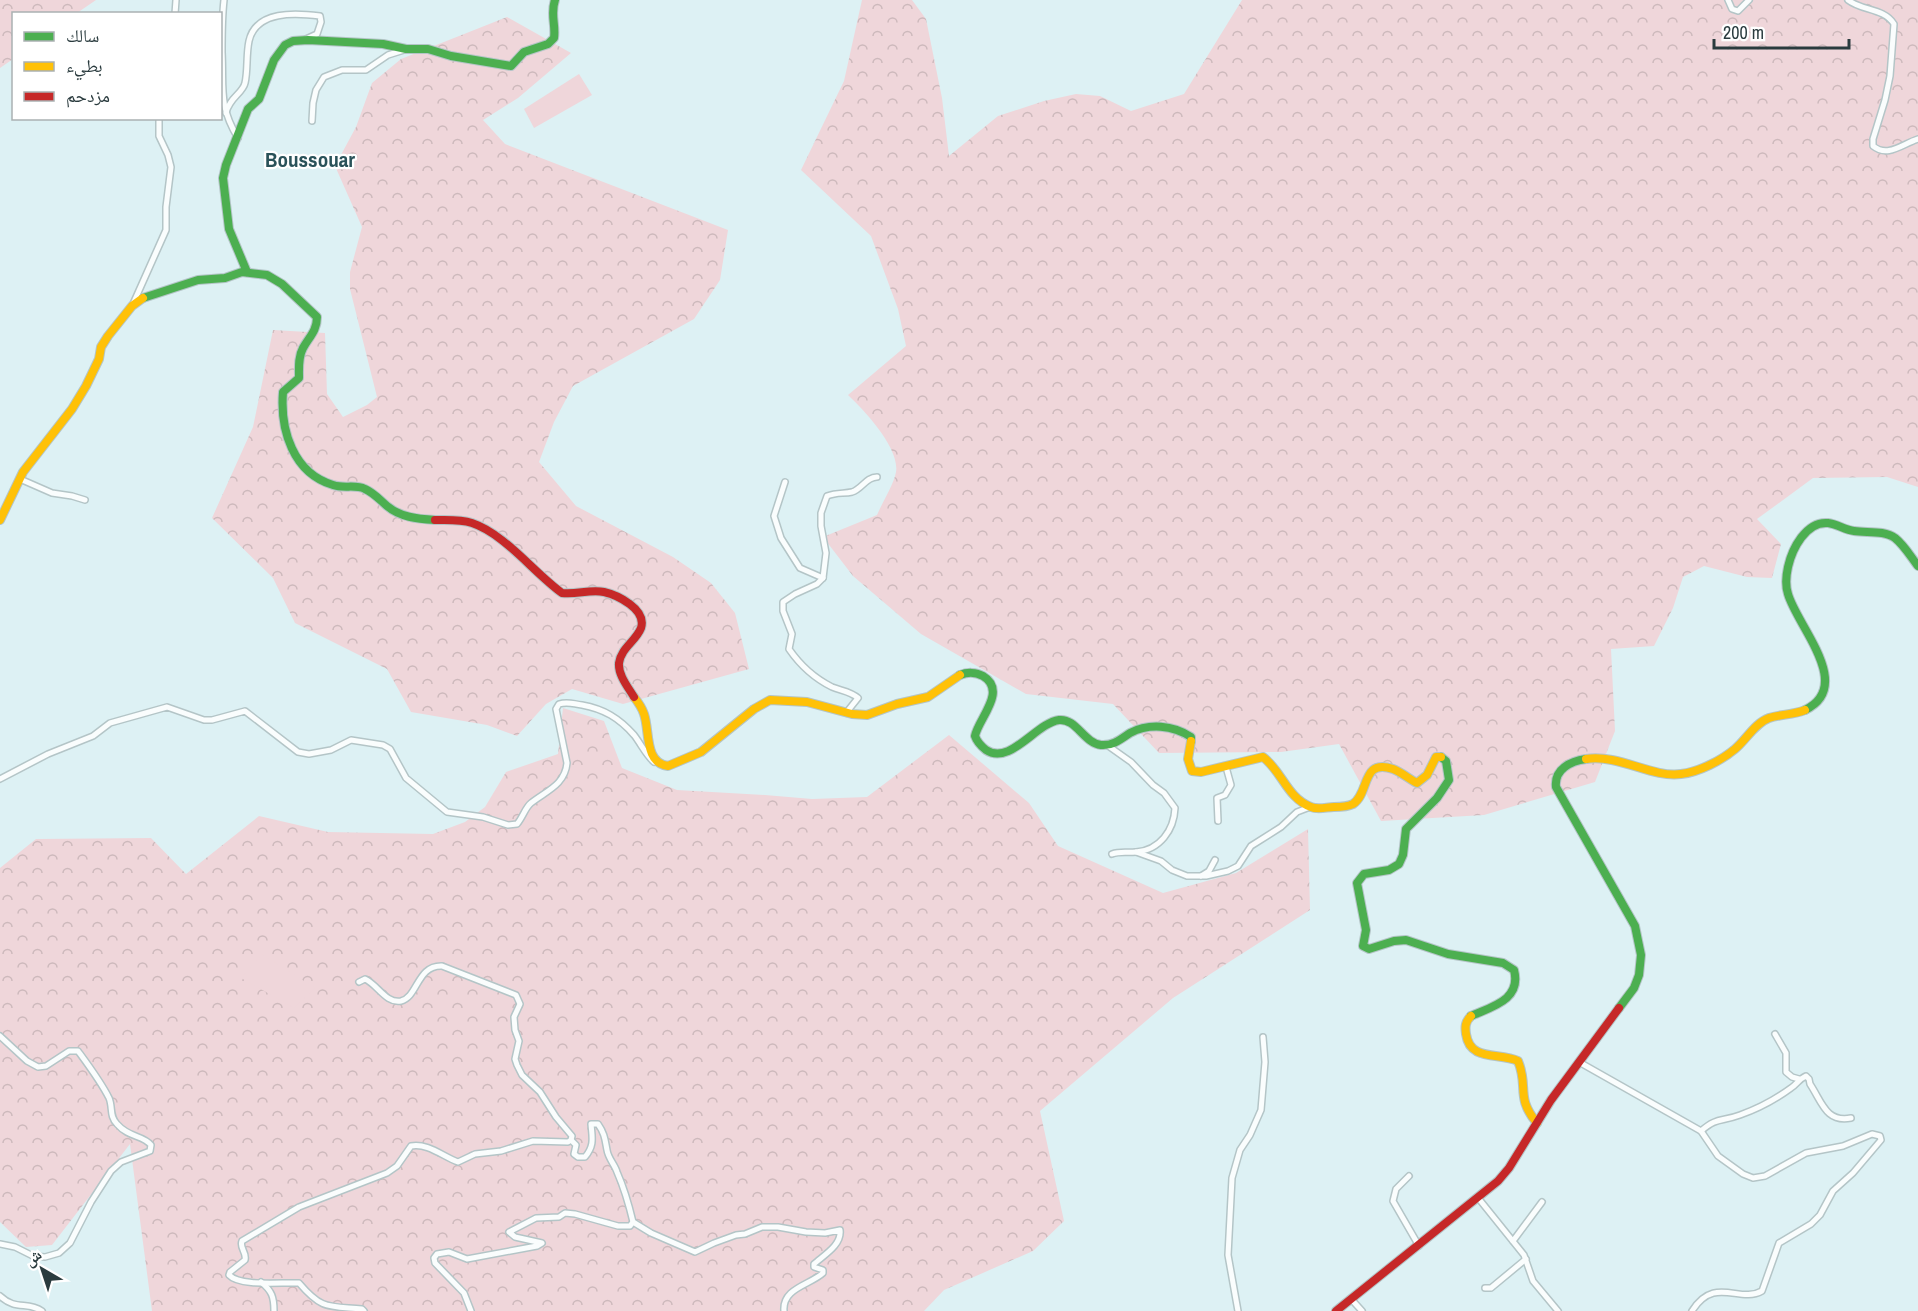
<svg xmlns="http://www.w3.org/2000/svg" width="1918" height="1311" viewBox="0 0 1918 1311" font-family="'Archivo Narrow','Noto Naskh Arabic',sans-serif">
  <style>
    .forest { fill: url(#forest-crowns) }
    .pitch { fill: #efd6da }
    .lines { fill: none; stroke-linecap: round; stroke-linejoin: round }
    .street-casing { stroke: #b4c5c7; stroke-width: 8 }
    .fast-casing { stroke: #b4c5c7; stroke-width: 10 }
    .slow-casing { stroke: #b4c5c7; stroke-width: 10 }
    .jam-casing { stroke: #b4c5c7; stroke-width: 10 }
    .street { stroke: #fafdfd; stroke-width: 5 }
    .fast { stroke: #4caf50; stroke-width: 8 }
    .slow { stroke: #ffc107; stroke-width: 8 }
    .jam { stroke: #c62828; stroke-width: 8 }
    .labels { text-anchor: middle; stroke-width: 4.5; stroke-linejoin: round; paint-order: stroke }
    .quarter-label { font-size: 21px; font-weight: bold; fill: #2a5259; stroke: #fff }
  </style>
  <defs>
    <pattern id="forest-crowns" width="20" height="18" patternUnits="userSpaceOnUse" patternTransform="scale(1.5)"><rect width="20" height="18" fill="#efd6da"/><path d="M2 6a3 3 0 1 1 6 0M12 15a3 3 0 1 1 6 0" fill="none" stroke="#cdb9bc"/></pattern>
  </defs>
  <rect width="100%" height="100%" fill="#ddf1f4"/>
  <g class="forest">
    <polygon points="0,0 96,0 77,13 14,14 13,59 0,68"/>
    <path d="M862,0H912L926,19L942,98L949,156L998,116L1044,101L1076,94L1100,96L1131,111L1184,94L1242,0H1918V487L1887,477L1813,478L1757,519L1781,544L1772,578L1747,577L1704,566L1683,577L1673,608L1654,646L1611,649L1615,731L1595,782L1484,815L1381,821L1339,744L1281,752L1159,753L1113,704L1026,694L921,634L853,576L823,537L877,515C882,503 894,484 896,472C900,448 864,410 848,395L906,346L898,309L871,236L801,170L844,81Z"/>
    <polygon points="507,17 571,53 518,98 483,120 505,144 728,230 720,280 694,319 573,386 554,422 539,462 576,506 673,557 711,583 735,613 749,669 623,704 572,689 546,704 517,736 487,725 411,712 387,669 295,623 273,578 212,518 253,427 273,330 325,333 327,394 343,417 367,405 377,397 350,289 350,272 362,227 335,166 356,127 372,83 401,59"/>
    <polygon points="563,708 604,721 622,768 677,790 765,795 812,799 867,797 949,735 1029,803 1058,846 1163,893 1236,873 1308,829 1310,910 1173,998 1040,1111 1064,1221 1033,1251 944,1290 924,1311 152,1311 130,1144 52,1245 26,1247 0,1222 0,868 36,839 151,838 186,874 259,816 328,832 433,834 465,822 485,807 506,772 558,754"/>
  </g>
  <g class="pitch">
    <polygon points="579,74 592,95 534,128 524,109"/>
    <polygon points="262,954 315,988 294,1008 241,978"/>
  </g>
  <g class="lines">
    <g class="street-casing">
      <g id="street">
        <path d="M224,0C222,18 222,34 222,52C224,88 218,105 238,138"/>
        <polyline points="1728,0 1732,9 1738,11 1749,0"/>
        <path d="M1848,0C1862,11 1884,8 1894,24L1890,76L1885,100L1873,139V146C1888,158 1902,144 1918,139"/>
        <polyline points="175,14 176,0"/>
        <path d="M226,113C229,98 243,93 245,83C248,70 246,55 249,41C256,10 296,13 320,16L321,22L317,34L306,39"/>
        <polyline points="312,121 313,103 316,90 324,77 342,70 366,70 388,55 404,50"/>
        <polyline points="133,304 166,230 166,207 171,167 168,155 159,136 159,118"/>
        <polyline points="20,479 52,493 72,496 85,500"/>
        <polyline points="785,482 774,516 781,538 800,568 823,578"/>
        <path d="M846,713L858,698C850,691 842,691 832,687C814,678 800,665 789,649L792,634L783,611V602L795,594L817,584L823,578L826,553L821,526V513L827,496C837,492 844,494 852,492C862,489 866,477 877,477"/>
        <path d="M1107,745L1131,762L1153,785L1164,793L1175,808C1174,830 1160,850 1136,852C1127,853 1120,851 1112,854"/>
        <path d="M0,779L48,754L93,736L110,723L167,707L204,720H212L245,711L298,752L309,754L331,750L351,740L383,745L390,749L406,778L447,812L483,817L508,825L517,824C523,817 525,808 531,803C546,791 565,785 567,763L556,709L559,704C568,701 573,704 582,705C604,709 619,718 634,735C641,744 646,755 654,762"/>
        <polyline points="1218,821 1217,798 1225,795 1231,785 1226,767"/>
        <polyline points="1136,852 1161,861 1172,870 1187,876 1206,876 1228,871 1238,866 1251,846 1281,827 1297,812 1310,807"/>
        <polyline points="1201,876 1209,871 1215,860"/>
        <path d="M359,982L365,979C377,984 386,1004 401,1001C418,997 417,965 442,966L516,995L520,1004L514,1017L515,1030L519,1041L515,1059L517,1065L522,1075L540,1092L556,1117L572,1136L571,1140L568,1142L533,1141L501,1151L475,1154L458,1162C442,1156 428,1143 411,1146L397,1166L387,1173L299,1207L242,1241C239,1248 247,1252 245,1260L230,1272L229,1275C240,1287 282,1282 299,1283C322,1310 328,1306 362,1309L364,1311"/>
        <polyline points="1775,1034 1786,1053 1786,1072 1792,1077 1799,1079"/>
        <path d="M0,1036L27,1061L38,1067L46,1066L69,1051H78C89,1066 101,1082 109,1098C113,1107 109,1116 117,1124C129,1138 143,1135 151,1145L150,1151L121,1162L111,1171L91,1202L70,1243L59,1253L45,1257L33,1256L15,1247L0,1244"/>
        <path d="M1579,1062L1701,1131L1718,1156L1743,1174L1753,1178L1765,1176L1806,1153L1843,1146L1872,1134L1880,1136L1881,1140L1853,1173L1833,1191L1820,1215L1811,1224L1779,1243L1762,1291C1739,1304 1715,1275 1692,1311"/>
        <path d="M1701,1131C1717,1117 1721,1122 1740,1115C1757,1109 1776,1099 1791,1088C1797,1084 1799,1079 1806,1076L1809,1079L1810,1084C1822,1102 1826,1123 1851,1118"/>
        <polyline points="1409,1176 1396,1189 1393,1201 1419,1246"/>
        <polyline points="1479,1199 1524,1255 1533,1281 1558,1311"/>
        <path d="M633,1222L651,1233L695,1252L714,1243L736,1235L745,1234L762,1227H778L806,1232L825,1233L840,1230C842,1245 824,1255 814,1264V1267L823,1270V1273C810,1285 782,1288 784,1311"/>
        <polyline points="1513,1241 1542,1202"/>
        <path d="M261,1282C272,1291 274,1297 274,1311"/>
        <polyline points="1485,1288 1491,1288 1526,1259"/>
        <path d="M0,1296C16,1311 27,1301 42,1311"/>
        <polyline points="1352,1300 1362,1311"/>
        <path d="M471,1311L464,1293L435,1263L434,1258L437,1254L449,1252L467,1259L537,1246L542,1243L515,1237L509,1232L536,1218L559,1217L565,1213L575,1214L618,1226H630L633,1222C629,1205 624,1188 617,1172C615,1165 608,1158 607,1150C605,1140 605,1134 598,1124H591C592,1137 595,1145 585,1157H578L574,1154L576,1145L571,1140"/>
        <polyline points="1238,1311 1228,1255 1232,1178 1240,1150 1250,1135 1261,1110 1265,1062 1263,1037"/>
      </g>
    </g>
    <g class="fast-casing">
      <g id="fast">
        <path d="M247,272L229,229L223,178L226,165L248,109L259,99L274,60L285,45L293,41L308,40L383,44L406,49H428L451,56L511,66L524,52L548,44L554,38C556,25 550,14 555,0"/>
        <path d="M143,298L198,280L225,278L242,272L267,275L282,284L317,317C317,331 309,337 303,348C298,357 299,368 299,378L283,392C280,430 293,473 333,485C344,489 355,484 365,489C374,493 380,500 387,506C400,517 417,519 435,520"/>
        <path d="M960,675C967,672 976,672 983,676C1008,691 978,719 975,736C977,742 981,746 986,750C1010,766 1036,723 1059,720C1076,718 1084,743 1101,745C1113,746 1121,739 1130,733C1149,723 1173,725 1191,737V741"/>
        <path d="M1805,710C1855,686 1797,626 1788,594C1785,585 1786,576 1788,567C1792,549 1806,521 1828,523C1837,524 1845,530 1854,531C1867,533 1884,530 1895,538C1904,545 1911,557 1918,566"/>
        <path d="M1441,757L1446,761L1449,780L1437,798L1406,829L1403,855L1399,864L1389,870L1364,874L1357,883L1366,930L1363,946L1369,949L1394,941L1406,940L1448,954L1503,963L1514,970C1522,1000 1491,1007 1471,1016"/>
        <path d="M1586,759C1571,761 1554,769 1556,787L1635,926L1641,955L1639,975L1634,988L1619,1008"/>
      </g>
    </g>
    <g class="slow-casing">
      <g id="slow">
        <polyline points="0,520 23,472 72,409 86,386 99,359 101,347 108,336 132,306 143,298"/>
        <path d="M634,697C638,702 642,708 644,714C650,731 644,763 668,766L701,752L754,709L770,700L807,702L852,714L867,715L897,704L928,697L960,675"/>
        <path d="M1191,741L1188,759L1192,771L1201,772L1263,757C1282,771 1287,798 1311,807C1318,810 1327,807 1334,807C1341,807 1347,807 1353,804C1370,793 1361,758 1393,769C1401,772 1409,779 1417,783L1427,775L1436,757H1441"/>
        <path d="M1586,759C1620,754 1651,778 1681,774C1699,772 1722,760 1735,749C1746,740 1755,723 1769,718C1781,714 1793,715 1805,710"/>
        <path d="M1471,1016C1465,1022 1465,1027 1466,1034C1470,1062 1499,1052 1518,1061C1529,1087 1515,1097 1537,1123"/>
      </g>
    </g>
    <g class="jam-casing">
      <g id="jam">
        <path d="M435,520C447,520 460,519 472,523C505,534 534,573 562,593C576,595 590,589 604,592C617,595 647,609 641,628C636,641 621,648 619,663C618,675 628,687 634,697"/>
        <polyline points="1336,1311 1498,1181 1509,1168 1551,1100 1619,1008"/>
      </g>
    </g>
    <use href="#street" class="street"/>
    <use href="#fast" class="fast"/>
    <use href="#slow" class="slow"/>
    <use href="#jam" class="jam"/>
  </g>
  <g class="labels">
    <g class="quarter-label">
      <text x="310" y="167">Boussouar</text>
    </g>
  </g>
  <rect x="12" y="12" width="210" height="108" fill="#ffffff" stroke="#aab1b2" stroke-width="1.5"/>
  <rect x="24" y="32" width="30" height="9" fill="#4caf50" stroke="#aab1b2" stroke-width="1.5"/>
  <text x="66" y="42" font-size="18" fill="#2a3b3e">سالك</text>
  <rect x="24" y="62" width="30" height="9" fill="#ffc107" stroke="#aab1b2" stroke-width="1.5"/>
  <text x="66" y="72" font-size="18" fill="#2a3b3e">بطيء</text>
  <rect x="24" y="92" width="30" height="9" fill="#c62828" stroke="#aab1b2" stroke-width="1.5"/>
  <text x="66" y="102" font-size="18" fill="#2a3b3e">مزدحم</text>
  <g transform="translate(42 1269) rotate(321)" stroke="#ffffff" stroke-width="4.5" paint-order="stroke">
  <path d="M0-4.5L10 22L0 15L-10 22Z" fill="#2a3b3e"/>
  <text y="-9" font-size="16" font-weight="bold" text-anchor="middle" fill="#2a3b3e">ش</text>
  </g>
  <path d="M1714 39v9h135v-9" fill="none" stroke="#2a3b3e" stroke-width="3"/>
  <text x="1723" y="39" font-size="18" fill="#2a3b3e" stroke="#ffffff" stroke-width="4.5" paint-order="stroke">200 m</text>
</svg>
